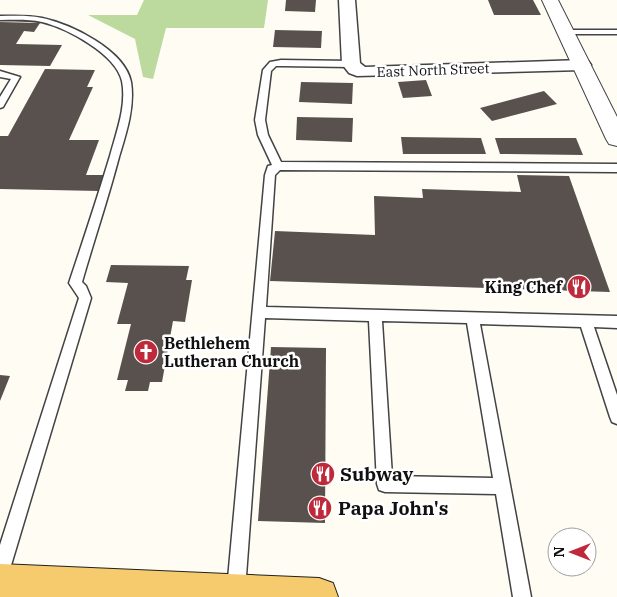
<svg xmlns="http://www.w3.org/2000/svg" width="617" height="597" viewBox="0 0 617 597" font-family="'IBM Plex Serif',serif">
  <style>
    .forest { fill: #bcda9d }
    .building { fill: #59514d }
    .lines { fill: none; stroke-linecap: round; stroke-linejoin: round }
    .service-casing { stroke: #434343; stroke-width: 3 }
    .minor-casing { stroke: #434343; stroke-width: 3 }
    .tertiary-casing { stroke: #434343; stroke-width: 2 }
    .primary-casing { stroke: #212121; stroke-width: 2 }
    .service { fill: #fff; fill-rule: evenodd }
    .minor { fill: #fff; fill-rule: evenodd }
    .tertiary { fill: #fff; fill-rule: evenodd }
    .primary { fill: #f5cb6d; fill-rule: evenodd }
    .labels { text-anchor: middle; stroke-width: 5; stroke-linejoin: round; paint-order: stroke }
    .far-street-label { font-size: 14px; fill: #101010; stroke: #fff }
    .poi-label { font-size: 16px; font-weight: bold; fill: #101010; stroke: #fff; text-anchor: end }
    .near-poi-label { font-size: 19px; font-weight: bold; fill: #101010; stroke: #fff; text-anchor: start }
  </style>
  <rect width="100%" height="100%" fill="#fffcf4"/>
  <polygon class="forest" points="144,0 268,0 264,28 166,28 153,79 143,77 135,39 88,15 137,15"/>
  <g class="building">
    <polygon points="286,0 316,0 315,12 285,11"/>
    <polygon points="488,0 533,0 541,15 494,15"/>
    <polygon points="0,22 40,23 34,32 24,31 16,44 62,45 50,66 0,65"/>
    <polygon points="275,30 322,31 321,48 273,47"/>
    <polygon points="45,69 95,70 87,87 93,87 69,140 99,140 86,175 104,175 99,191 0,189 0,136 8,136"/>
    <polygon points="426,80 432,96 403,98 398,82"/>
    <polygon points="301,82 353,83 352,104 299,102"/>
    <polygon points="544,91 557,104 492,121 480,108"/>
    <polygon points="297,117 353,118 352,142 296,140"/>
    <polygon points="401,137 481,138 486,154 403,154"/>
    <polygon points="495,138 576,138 583,155 500,154"/>
    <polygon points="517,175 569,176 610,292 270,281 275,231 375,235 374,196 423,198 422,189 521,192"/>
    <polygon points="111,265 189,266 186,280 192,280 185,322 173,321 162,382 150,382 148,391 125,391 128,380 117,380 131,324 117,324 128,283 106,282"/>
    <polygon points="271,347 326,348 325,523 258,521"/>
    <polygon points="0,375 10,376 0,401"/>
  </g>
  <g class="lines">
    <g class="service-casing">
      <g id="service">
        <path d="M0,16C14,16 28,15 42,18C71,24 125,50 131,82C135,107 126,134 119,157C108,199 94,240 82,282L86,286L91,298L9,572L6,578L0,581V545L79,298L69,283C83,241 97,199 110,156C116,133 127,106 122,81C116,54 67,28 42,22C28,19 14,20 0,20Z"/>
        <rect x="563" y="30" width="54" height="4"/>
        <path d="M281,60L351,61L355,64L351,67L281,66H276L271,71L265,120L268,135L281,162L617,164V172L280,170L275,175L266,307L617,316V328L594,327L617,395V424L612,422L610,417L581,327L480,324L531,597H513L496,494L385,492L379,490L377,484L369,321L265,318L245,590L242,596H230L227,590L265,175L268,166L272,165L258,135L255,120L263,70L270,62ZM382,321L467,323L493,478L392,476Z"/>
        <polygon points="0,71 20,77 3,107 0,108 0,97 11,79 0,77"/>
      </g>
    </g>
    <g class="minor-casing">
      <polygon id="minor" points="339,0 355,0 360,63 365,67 582,60 588,61 591,65 588,69 582,70 357,76 349,73 342,64"/>
    </g>
    <g class="tertiary-casing">
      <polygon id="tertiary" points="542,0 558,0 617,117 617,146 609,144 606,139"/>
    </g>
    <g class="primary-casing">
      <polygon id="primary" points="0,564 319,578 333,583 338,597 0,597"/>
    </g>
    <use href="#service" class="service"/>
    <use href="#minor" class="minor"/>
    <use href="#tertiary" class="tertiary"/>
    <use href="#primary" class="primary"/>
  </g>
  <defs>
    <g id="restaurant-disc" transform="scale(1.25)"><circle r="9.5" fill="#bf2a3b" stroke="#fff"/><path d="M-5-6h1v4h1v-4h1v4h1v-4h1v5L-1.5 .5V6h-2V.5L-5-1ZM5-6V6H3V1.5H1.5Q1.5-4 5-6Z" fill="#fff"/></g>
    <g id="church-disc" transform="scale(1.25)"><circle r="9.5" fill="#bf2a3b" stroke="#fff"/><path d="M-1.2-6h2.4v3.5h3.3v2.4h-3.3V6h-2.4V-.1h-3.3v-2.4h3.3Z" fill="#fff"/></g>
  </defs>
  <g fill-rule="evenodd">
    <use href="#restaurant-disc" x="579" y="287"/>
    <use href="#church-disc" x="146" y="352"/>
    <use href="#restaurant-disc" x="323" y="474"/>
    <use href="#restaurant-disc" x="320" y="508"/>
  </g>
  <g class="labels">
    <g class="far-street-label">
      <text transform="translate(433 70) rotate(-2)" y="5">East North Street</text>
    </g>
    <g class="poi-label">
      <text x="562" y="293">King Chef</text>
      <text x="164" y="349" text-anchor="start">Bethlehem<tspan x="164" dy="18">Lutheran Church</tspan></text>
    </g>
    <g class="near-poi-label">
      <text x="340" y="481">Subway</text>
      <text x="338" y="515">Papa John's</text>
    </g>
  </g>
  <g transform="translate(572 552) rotate(270)"><circle r="24" fill="#ffffff" stroke="#9f9f9f"/>
  <path d="M0-4L9 19L0 12L-9 19Z" fill="#bf2a3b"/>
  <text y="-8" font-size="14" font-weight="bold" text-anchor="middle" fill="#101010">N</text>
  </g>
</svg>
